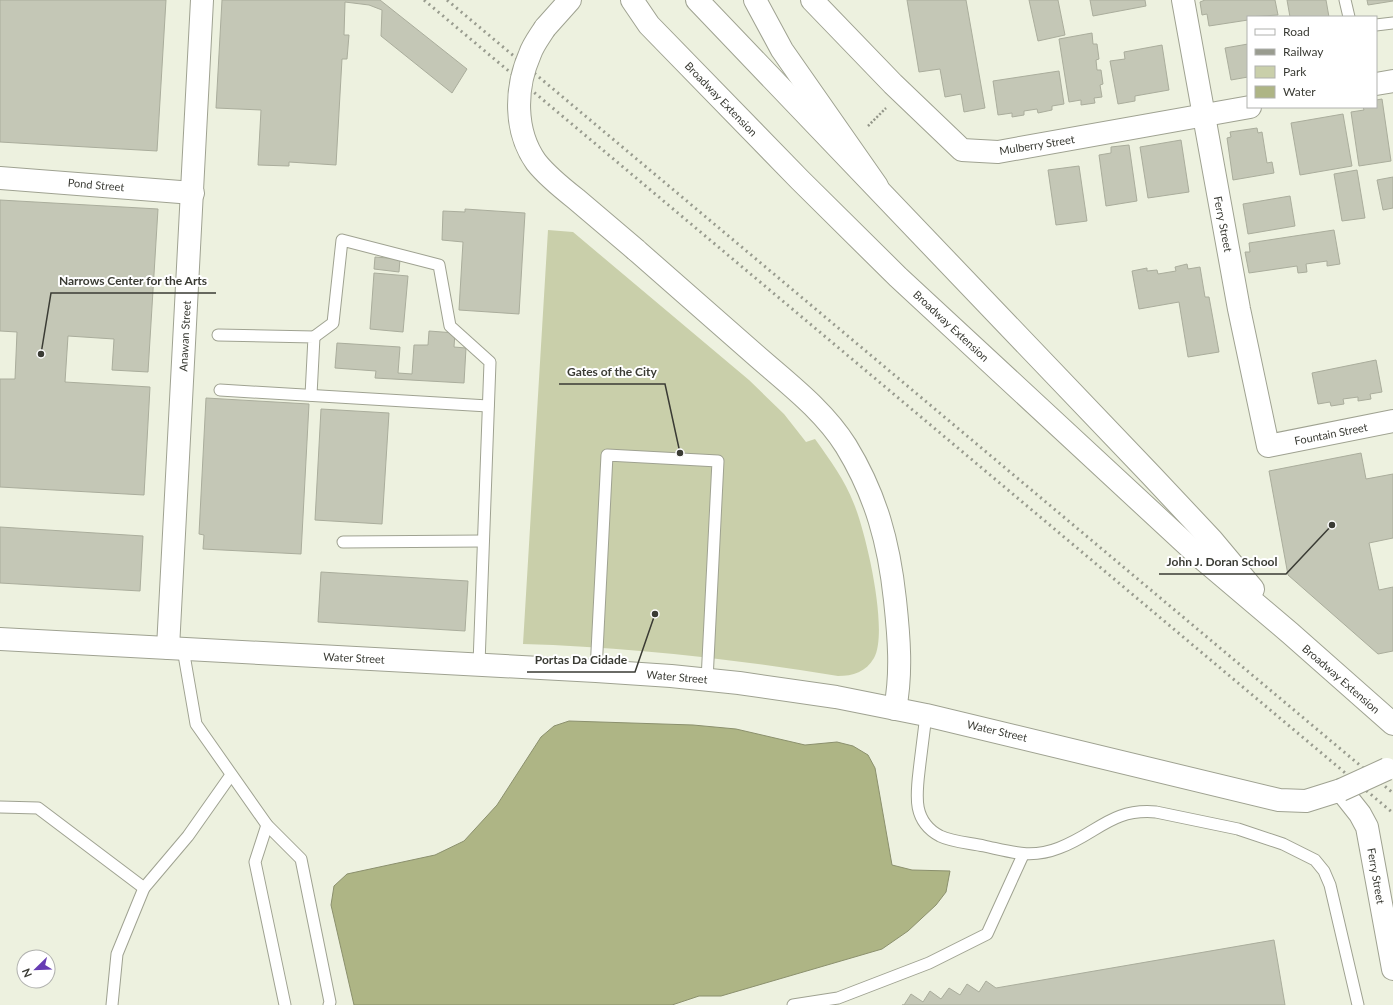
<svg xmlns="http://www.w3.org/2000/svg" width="1393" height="1005" viewBox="0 0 1393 1005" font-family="Lato,sans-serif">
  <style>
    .green { fill: #c9cfaa }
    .water { fill: #aeb585; stroke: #8b906d }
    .building { fill: #c4c7b6; stroke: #aaad9c }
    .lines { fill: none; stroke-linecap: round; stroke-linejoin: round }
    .service-casing { stroke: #9fa291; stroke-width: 13 }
    .minor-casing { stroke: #9fa291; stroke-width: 24 }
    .tertiary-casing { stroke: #9fa291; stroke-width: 24 }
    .secondary-casing { stroke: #9fa291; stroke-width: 24 }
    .motorway-casing { stroke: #9fa291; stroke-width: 24 }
    .path { stroke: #939689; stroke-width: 2.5; stroke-dasharray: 2 2; stroke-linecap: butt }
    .service { stroke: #fff; stroke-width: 11 }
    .minor { stroke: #fff; stroke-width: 22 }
    .tertiary { stroke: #fff; stroke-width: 22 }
    .secondary { stroke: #fff; stroke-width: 22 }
    .motorway { stroke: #fff; stroke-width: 22 }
    .rail { stroke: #999c8f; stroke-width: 3; stroke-dasharray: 2 4; stroke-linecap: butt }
    .tertiary-bridge-casing { stroke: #9fa291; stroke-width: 24; stroke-linecap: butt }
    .tertiary-bridge { stroke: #fff; stroke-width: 22 }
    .labels { text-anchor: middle; stroke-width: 4; stroke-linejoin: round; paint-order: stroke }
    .street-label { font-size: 11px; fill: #3a3b34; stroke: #fff }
    .leader { fill: none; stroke: #3a3b34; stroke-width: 1.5 }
    .callout-dot { fill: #3a3b34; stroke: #fff; stroke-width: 1.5 }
    .callout-label { font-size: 12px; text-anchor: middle; font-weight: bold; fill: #3a3b34; stroke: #fff; stroke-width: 4; stroke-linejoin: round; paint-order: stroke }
  </style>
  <rect width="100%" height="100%" fill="#edf1df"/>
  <path class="green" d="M548,230L573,232L749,380L784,414L806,442L815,439C830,460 845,480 854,504C866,533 889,631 874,658C866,672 853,676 838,676C734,659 628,647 523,644Z"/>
  <polygon class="water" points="569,721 693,725 736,729 805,745 837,742 853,746 868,755 875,768 892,865 912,870 950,871 946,892 936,905 908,931 882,949 721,996 699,996 672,1005 354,1005 331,905 334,886 347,874 435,855 464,841 497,805 541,737 554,726"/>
  <g class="building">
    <polygon points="0,0 166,0 157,151 0,142"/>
    <polygon points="222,0 380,0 467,69 452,93 381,36 382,10 369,5 345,2 344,35 349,35 347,59 342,59 336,165 289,162 289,166 258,165 261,110 216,108"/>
    <polygon points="907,0 966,0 985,108 964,112 961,94 945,97 940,69 919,72"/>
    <polygon points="1029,0 1058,0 1065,35 1038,41"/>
    <polygon points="1090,0 1145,0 1146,6 1093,16"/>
    <polygon points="1205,0 1275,0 1278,15 1248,17 1248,20 1209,26 1207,14 1202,15 1200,2"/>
    <polygon points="1287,0 1326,0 1329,17 1290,17"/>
    <polygon points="1367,0 1393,0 1393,1 1368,5"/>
    <polygon points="1092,33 1093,44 1097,44 1099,59 1096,60 1097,70 1101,70 1103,84 1100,85 1102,97 1094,98 1095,103 1081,105 1081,100 1069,102 1059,39"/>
    <polygon points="1248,44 1248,77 1231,80 1225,48"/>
    <polygon points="1162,45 1169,90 1135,96 1135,101 1118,104 1110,61 1125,59 1124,52"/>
    <polygon points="1059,71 1064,104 1052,106 1052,110 1038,113 1037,109 1024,111 1024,115 1012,117 1012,113 998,115 993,81"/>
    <polygon points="1382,99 1391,161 1359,166 1351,112 1364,110 1363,107 1376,107 1376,100"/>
    <polygon points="1343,114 1352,166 1300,175 1291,123"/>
    <polygon points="1257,128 1258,133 1262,132 1267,163 1272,162 1274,173 1233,180 1227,138 1231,137 1230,132"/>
    <polygon points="1181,140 1189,192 1148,198 1140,147"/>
    <polygon points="1129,145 1137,201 1106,206 1099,155 1111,153 1111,147"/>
    <polygon points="1079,166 1087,221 1056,225 1048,170"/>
    <polygon points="1357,170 1365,218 1342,221 1334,174"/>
    <polygon points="1393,177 1393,208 1383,210 1377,180"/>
    <polygon points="1290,196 1295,226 1248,234 1243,204"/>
    <polygon points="0,200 158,209 148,372 112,370 114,339 68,336 65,382 150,387 144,495 0,487 0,379 15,379 17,332 0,331"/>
    <polygon points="465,209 525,213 519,314 459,310 463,242 442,240 443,211 465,212"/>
    <polygon points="1334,230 1340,264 1327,266 1327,261 1306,264 1307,272 1298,273 1297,266 1249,273 1245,252 1250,252 1249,243"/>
    <polygon points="375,257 400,259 399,272 374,269"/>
    <polygon points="1187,264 1188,269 1200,267 1205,297 1209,297 1219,352 1188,357 1179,302 1139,309 1132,271 1147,268 1147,271 1157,270 1158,274 1176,271 1175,267"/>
    <polygon points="374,273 408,276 403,332 370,329"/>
    <polygon points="429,331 455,333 454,347 466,348 464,383 375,378 376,371 335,368 337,343 400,347 398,373 412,374 414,345 428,345"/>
    <polygon points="1376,360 1382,392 1370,394 1371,399 1358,401 1358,397 1343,399 1344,404 1331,406 1330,402 1318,404 1312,373"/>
    <polygon points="206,398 309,404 301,554 203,549 204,535 199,534"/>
    <polygon points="321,409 389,413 382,524 315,520"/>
    <polygon points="1361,453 1366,479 1393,474 1393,538 1369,543 1379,590 1393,587 1393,651 1378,654 1288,575 1269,471"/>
    <polygon points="0,527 143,536 140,591 0,583"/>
    <polygon points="321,572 468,581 465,631 318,622"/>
    <polygon points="1274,940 1285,1005 902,1005 904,1005 911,994 923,1002 930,991 941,999 949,988 960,995 967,984 979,992 986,981 996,988"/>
  </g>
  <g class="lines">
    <g class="service-casing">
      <g id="service">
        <polyline points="1345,0 1349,17"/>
        <polyline points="1376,25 1393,23"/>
        <polyline points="218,335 314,337 311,395"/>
        <polyline points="314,337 333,323 342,240 439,265 450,326 490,362 479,664"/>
        <polyline points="220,390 488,406"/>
        <polyline points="343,542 483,541"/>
        <polyline points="183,649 196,724 267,825 301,859 330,1002 329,1005"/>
        <polyline points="596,671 607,455 718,461 707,680"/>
        <path d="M926,715C924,731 922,747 920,763C917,791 910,820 940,836C952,842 971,843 984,846C1012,852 1031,859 1059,848C1097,834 1111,808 1156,812L1238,829L1283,844L1315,860L1324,871L1330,885L1358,1005"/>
        <polyline points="0,807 38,808 144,888"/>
        <polyline points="267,825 255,862 285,1005"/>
        <polyline points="112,1005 117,954 144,888 188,836 231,775"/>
        <polyline points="793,1005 838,998 929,963 987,934 1023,855"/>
      </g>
    </g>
    <g class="minor-casing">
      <g id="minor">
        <polyline points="812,0 893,84 962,150 998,152 1250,107"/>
        <polyline points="1183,0 1239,309 1268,446 1393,421"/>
        <polyline points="1376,84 1393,81"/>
        <polyline points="0,178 193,193"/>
      </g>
    </g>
    <g class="tertiary-casing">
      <g id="tertiary">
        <polyline points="545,28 570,0"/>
        <path d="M636,250C677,286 718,322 759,358C790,385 824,411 846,446C876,495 889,543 895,600C899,637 902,673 895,709"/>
        <polyline points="0,639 596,671 671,676 739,683 836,697 926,715 1279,800 1306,801 1341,790 1360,814 1367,827 1393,969"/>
        <polyline points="168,648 202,0"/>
      </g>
    </g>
    <g class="secondary-casing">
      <g id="secondary">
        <polyline points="632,0 649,25 800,180 898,277 1198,555 1290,633 1393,724"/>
        <polyline points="697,0 1151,475 1212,540 1253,589"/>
      </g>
    </g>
    <g class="motorway-casing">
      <polyline id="motorway" points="755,0 782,50 877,186"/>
    </g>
    <polyline class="path" points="868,126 886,108"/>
    <use href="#service" class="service"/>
    <use href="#minor" class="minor"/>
    <use href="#tertiary" class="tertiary"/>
    <use href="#secondary" class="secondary"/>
    <use href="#motorway" class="motorway"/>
    <g class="rail">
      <polyline points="424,0 1393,813"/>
      <polyline points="447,0 1393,793"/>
    </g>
    <g class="tertiary-bridge-casing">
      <g id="tertiary-bridge">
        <path d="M545,28C540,36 533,45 530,54C515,88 514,131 536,162C547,176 562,188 576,199C596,216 616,233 636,250"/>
        <polyline points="1341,790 1387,769"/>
      </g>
    </g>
    <use href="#tertiary-bridge" class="tertiary-bridge"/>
  </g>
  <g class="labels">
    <g class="street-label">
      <text transform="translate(721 99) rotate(46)" y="4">Broadway Extension</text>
      <text transform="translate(1037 145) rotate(-9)" y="4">Mulberry Street</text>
      <text transform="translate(96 185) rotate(5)" y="4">Pond Street</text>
      <text transform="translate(1223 224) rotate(79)" y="4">Ferry Street</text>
      <text transform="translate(951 326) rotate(43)" y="4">Broadway Extension</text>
      <text transform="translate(185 336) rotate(-87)" y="4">Anawan Street</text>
      <text transform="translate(1331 434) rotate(-11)" y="4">Fountain Street</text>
      <text transform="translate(354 658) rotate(3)" y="4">Water Street</text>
      <text transform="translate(677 677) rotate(5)" y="4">Water Street</text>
      <text transform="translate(1341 679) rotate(41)" y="4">Broadway Extension</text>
      <text transform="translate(997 731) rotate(13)" y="4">Water Street</text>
      <text transform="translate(1376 876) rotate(80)" y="4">Ferry Street</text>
    </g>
  </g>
  <path class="leader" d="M41 354L51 293H216M680 453L665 384H559M1332 525L1286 574H1159M655 614L635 672H527"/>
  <g class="callout-dot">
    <circle cx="41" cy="354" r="4"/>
    <circle cx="680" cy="453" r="4"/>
    <circle cx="1332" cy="525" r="4"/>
    <circle cx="655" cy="614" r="4"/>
  </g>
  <g class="callout-label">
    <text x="133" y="285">Narrows Center for the Arts</text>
    <text x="612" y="376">Gates of the City</text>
    <text x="1222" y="566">John J. Doran School</text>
    <text x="581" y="664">Portas Da Cidade</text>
  </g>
  <rect x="1247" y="16" width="130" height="92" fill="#ffffff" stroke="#b0b1ae"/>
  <rect x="1255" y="29" width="20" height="6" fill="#ffffff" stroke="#b0b1ae"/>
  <text x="1283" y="36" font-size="12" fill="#3a3b34">Road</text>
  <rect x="1255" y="49" width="20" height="6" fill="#999c8f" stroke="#b0b1ae"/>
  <text x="1283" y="56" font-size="12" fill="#3a3b34">Railway</text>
  <rect x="1255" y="66" width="20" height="12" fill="#c9cfaa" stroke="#b0b1ae"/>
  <text x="1283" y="76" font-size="12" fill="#3a3b34">Park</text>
  <rect x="1255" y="86" width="20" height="12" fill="#aeb585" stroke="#b0b1ae"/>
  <text x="1283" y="96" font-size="12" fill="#3a3b34">Water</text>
  <g transform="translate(36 969) rotate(247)"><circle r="19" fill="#ffffff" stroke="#b0b1ae"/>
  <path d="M0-3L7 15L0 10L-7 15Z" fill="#663cb3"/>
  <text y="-6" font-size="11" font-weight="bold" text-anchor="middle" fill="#3a3b34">N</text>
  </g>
</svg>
